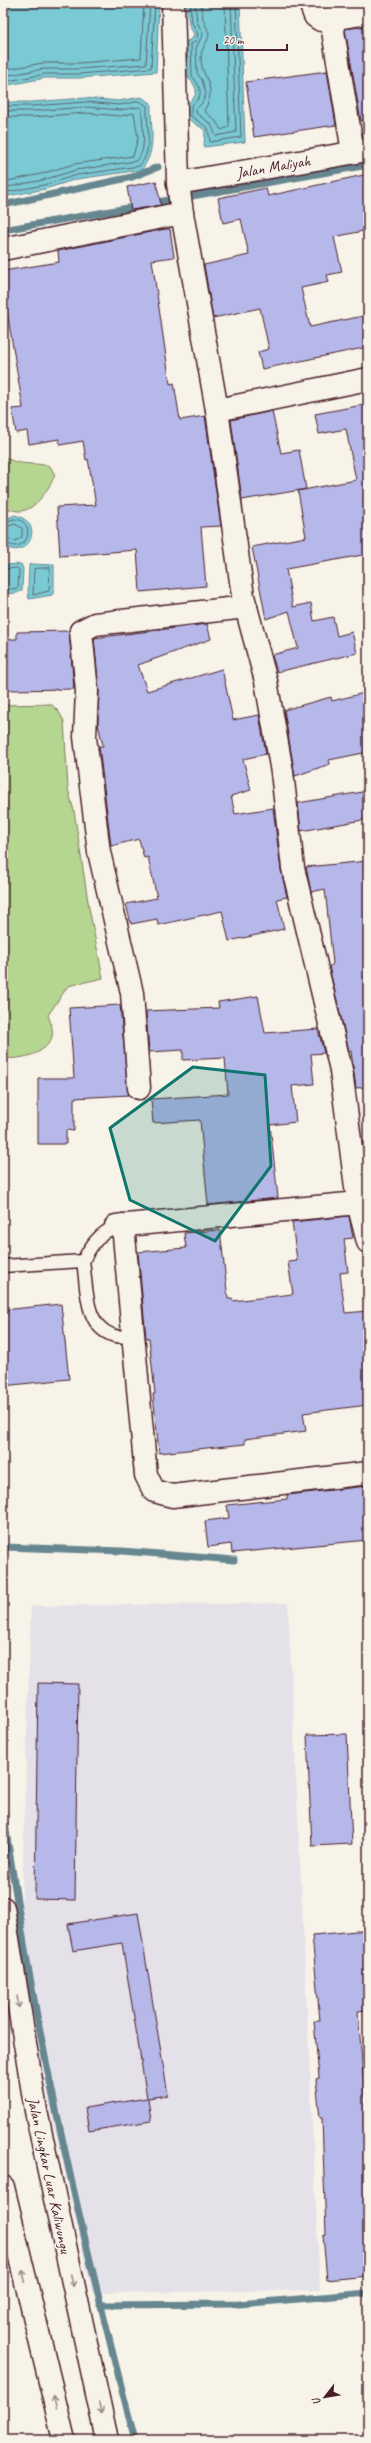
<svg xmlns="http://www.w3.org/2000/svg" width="371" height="2443" viewBox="0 0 371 2443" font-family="Caveat,sans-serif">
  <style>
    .built { fill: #e4e1e9 }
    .green { fill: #b5d690; stroke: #807a5e }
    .water { fill: #79cad4; stroke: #668690 }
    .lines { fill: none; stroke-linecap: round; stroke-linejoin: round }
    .shore { stroke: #5d636f; stroke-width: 1 }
    .stream { stroke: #668690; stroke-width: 7 }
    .building { fill: #b6b8ea; stroke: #4a1f2b }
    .service-casing { stroke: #4a1f2b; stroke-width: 15 }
    .minor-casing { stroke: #4a1f2b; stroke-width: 25 }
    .tertiary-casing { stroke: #4a1f2b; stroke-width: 25 }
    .trunk-casing { stroke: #4a1f2b; stroke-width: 25 }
    .service { stroke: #f7f3e8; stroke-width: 12 }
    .minor { stroke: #f7f3e8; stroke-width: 22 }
    .tertiary { stroke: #f7f3e8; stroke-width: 22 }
    .trunk { stroke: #f7f3e8; stroke-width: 22 }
    .oneway { stroke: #a0898a }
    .marked { fill: #0f766e; fill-opacity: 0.2; stroke: #0f766e; stroke-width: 3; stroke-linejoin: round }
    .labels { text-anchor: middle; stroke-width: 3.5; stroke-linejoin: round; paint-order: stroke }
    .street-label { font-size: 16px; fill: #4a1f2b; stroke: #f7f3e8 }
  </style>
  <rect width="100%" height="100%" fill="#f7f3e8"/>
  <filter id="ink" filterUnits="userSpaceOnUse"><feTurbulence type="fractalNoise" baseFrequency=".025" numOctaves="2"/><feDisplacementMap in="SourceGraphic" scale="8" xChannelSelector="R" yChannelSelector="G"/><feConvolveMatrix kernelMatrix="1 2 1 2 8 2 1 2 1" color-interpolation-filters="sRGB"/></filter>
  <g filter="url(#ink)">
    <polygon class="built" points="288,1603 320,2290 92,2293 53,2121 20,1956 31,1606"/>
    <g class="green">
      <path d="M3,455C16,467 34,462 50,466L55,475C49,488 36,511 19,511C13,511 9,508 3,508Z"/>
      <path d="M51,704L59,712L64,721L68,789L74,811L89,908L103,978L68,986L48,1015C50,1021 54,1030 52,1037C46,1055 19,1060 3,1058V705Z"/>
    </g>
    <g class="water">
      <polygon points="3,3 159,3 156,72 79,78 45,78 3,86"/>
      <path d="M186,3H240L245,142L204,147L205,130L188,119L186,104C199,96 199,88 188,78L187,41L192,39L194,34L189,25Z"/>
      <path d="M141,97L151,103C150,126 158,151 141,170L77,179L45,189L3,197V102H32L85,98L119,101Z"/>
      <path d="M15,515C48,524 26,563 3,545V520Z"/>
      <polygon points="21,564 23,569 22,590 17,593 3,594 3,565"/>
      <path d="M31,564L54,565V591L52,595L29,599C27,595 29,572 29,565Z"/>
    </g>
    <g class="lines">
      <g class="shore">
        <path d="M190,3L192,23L198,34L196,41L191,44L192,76C202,88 204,96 191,106V116L208,128L210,142L241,137L236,3"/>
        <polyline points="195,3 197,22 203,34 196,48 197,73 202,80 206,94 202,103 196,109 196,113 211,124 216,136 236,132 231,3"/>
        <path d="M201,3L203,19L209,33C209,40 204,45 202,51C196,77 221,82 204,111L215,120L221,130L229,127L225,3"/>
        <polyline points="3,70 43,63 79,63 141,58 144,3"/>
        <polyline points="3,76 44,69 79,69 146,64 150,3"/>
        <polyline points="3,82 45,74 79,74 151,68 155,3"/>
        <path d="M3,106H32L86,102L120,105L140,101L147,106C146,125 154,151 139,166L77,175L44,185L3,193"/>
        <path d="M3,111H32L86,107L120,110L139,107L142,109C141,125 149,149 136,161L76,170L43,180L3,188"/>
        <polyline points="3,117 32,117 86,113 120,116 134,113 138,138 133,156 74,164 41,174 3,182"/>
        <path d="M3,523C7,522 11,519 15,519C32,520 32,545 15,546C10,546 7,543 3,542"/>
        <polyline points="3,528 15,524 22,528 22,537 15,541 3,537"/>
        <polygon points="50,568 49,591 33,595 34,569"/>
        <polyline points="3,569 17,568 19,570 18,588 3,590"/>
      </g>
      <g class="stream">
        <polyline points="152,203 368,165"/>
        <polyline points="3,205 132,177 158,167"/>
        <polyline points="3,230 139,206"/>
        <polyline points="3,1547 122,1551 234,1560"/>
        <path d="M3,1812C12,1868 20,1923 30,1978C58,2133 95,2287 135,2440"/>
        <polyline points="100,2305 239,2304 368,2293"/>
      </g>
    </g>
    <g class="building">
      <polygon points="368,26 368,119 361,121 345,29"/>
      <polygon points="327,71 336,125 254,137 246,82"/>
      <polygon points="368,174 368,230 334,237 342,272 327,275 329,282 301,288 310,327 368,315 368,347 262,369 258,352 269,349 260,308 213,318 204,265 249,255 241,219 223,223 218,198 266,188 268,196"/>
      <polygon points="156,181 161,205 131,210 127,187"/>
      <polygon points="165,229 170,229 174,257 152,260 170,384 174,383 180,420 205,416 221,526 201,527 206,586 140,592 137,550 60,556 57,507 96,505 88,459 86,460 83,441 60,445 59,439 29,444 27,431 16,433 12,409 23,408 7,311 3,311 3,271 59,262 58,251"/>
      <polygon points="368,404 368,554 286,569 293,607 311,603 314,621 333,617 337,636 352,632 357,653 277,672 272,655 298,648 289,611 266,619 252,547 306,537 298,491 356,480 346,429 319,434 315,414"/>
      <polygon points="272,411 281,453 299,450 306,489 242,500 231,420"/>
      <polygon points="207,624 211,639 138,665 147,691 222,669 233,720 259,715 266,754 243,759 251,790 231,796 235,814 273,808 281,870 287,897 277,899 284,929 229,941 222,911 158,925 157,919 131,924 126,904 157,898 148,857 144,858 139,839 111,846 99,746 103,746 98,724 99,690 94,638"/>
      <polygon points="69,631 74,689 6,690 6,639 17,639 17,632"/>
      <polygon points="368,692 368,752 329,760 330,764 295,776 284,710 331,697 332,701"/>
      <polygon points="368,791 368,819 301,831 298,803"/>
      <polygon points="368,861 368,1087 356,1088 351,1051 349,1051 329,967 333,964 325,889 311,892 306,867"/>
      <polygon points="258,996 265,1033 318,1029 324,1053 311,1054 314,1084 292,1086 296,1122 270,1125 278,1198 208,1205 200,1120 153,1123 151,1099 228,1094 225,1058 183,1060 183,1050 149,1052 146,1011 219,1008 218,1002"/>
      <polygon points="120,1005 129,1095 74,1098 74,1131 66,1130 66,1144 38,1144 38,1078 74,1078 69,1008"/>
      <polygon points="349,1216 353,1238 344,1239 348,1272 340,1273 345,1313 368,1311 368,1405 303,1413 306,1431 245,1439 245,1444 159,1453 153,1394 155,1394 149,1338 146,1338 138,1252 186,1248 184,1233 220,1230 228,1299 232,1299 233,1301 293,1294 288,1262 297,1261 292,1222"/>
      <polygon points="61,1304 69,1379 3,1386 3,1310"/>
      <polygon points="368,1486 368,1540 232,1553 231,1544 208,1547 205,1521 229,1518 227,1505 287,1499 287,1495"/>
      <polygon points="38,1683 78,1684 75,1900 35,1899"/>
      <polygon points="347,1734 352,1844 312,1846 307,1735"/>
      <polygon points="138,1913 168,2095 148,2098 151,2121 89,2131 85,2108 147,2098 122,1943 73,1951 68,1924"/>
      <polygon points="368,1930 368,2010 358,2011 366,2114 364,2114 368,2276 327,2280 323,2236 326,2235 322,2118 320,2118 316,2079 319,2078 314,2021 320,2021 312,1935"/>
    </g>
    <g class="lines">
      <g class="service-casing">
        <g id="service">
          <path d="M83,1261C87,1286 84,1325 112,1335C118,1338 127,1336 133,1336"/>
          <path d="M3,1266L83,1261C91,1245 99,1234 116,1226"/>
        </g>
      </g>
      <g class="minor-casing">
        <g id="minor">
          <polyline points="173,3 178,183"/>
          <polyline points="310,3 315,16 321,20 368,13"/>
          <polyline points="331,19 353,152"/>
          <polyline points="182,213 217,410 243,596 266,681 282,772 293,868 341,1070 358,1203 368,1242"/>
          <polyline points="217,410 368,379"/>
          <polyline points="139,1088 132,993 99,852 85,737 87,691 81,631 95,624 246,607"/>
          <polyline points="123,1225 146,1475 154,1491 172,1496 368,1473"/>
          <polyline points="116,1226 358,1203"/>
        </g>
      </g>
      <g class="tertiary-casing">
        <polyline id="tertiary" points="3,249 182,213 178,183 368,150"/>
      </g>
      <g class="trunk-casing">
        <g id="trunk">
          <polyline points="3,1908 36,2111 107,2440"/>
          <polyline points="3,2187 64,2440"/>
        </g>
      </g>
      <use href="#service" class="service"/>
      <use href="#minor" class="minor"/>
      <use href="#tertiary" class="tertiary"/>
      <use href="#trunk" class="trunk"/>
    </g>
    <defs><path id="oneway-shaft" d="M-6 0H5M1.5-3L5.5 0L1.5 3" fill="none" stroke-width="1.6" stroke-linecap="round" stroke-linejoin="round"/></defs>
    <g class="oneway">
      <use href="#oneway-shaft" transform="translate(18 2002) rotate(81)"/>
      <use href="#oneway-shaft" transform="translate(24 2276) rotate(-104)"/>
      <use href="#oneway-shaft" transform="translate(72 2281) rotate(78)"/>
      <use href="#oneway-shaft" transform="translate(55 2402) rotate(-104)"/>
      <use href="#oneway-shaft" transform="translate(100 2408) rotate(77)"/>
    </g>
  </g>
  <path class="marked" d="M193,1067L265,1075L271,1166L215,1241L130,1200L110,1128Z"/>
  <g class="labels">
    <g class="street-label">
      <text transform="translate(273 166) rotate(-10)" y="6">Jalan Maliyah</text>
      <text transform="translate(50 2175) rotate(78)" y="6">Jalan Lingkar Luar Kaliwungu</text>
    </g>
  </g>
  <rect width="371" height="2443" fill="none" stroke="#f7f3e8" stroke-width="16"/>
  <rect x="8" y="8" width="355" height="2427" fill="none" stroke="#4a1f2b" stroke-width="1.5" filter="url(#ink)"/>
  <g transform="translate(325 2397) rotate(239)" stroke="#f7f3e8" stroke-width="3" paint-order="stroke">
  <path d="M0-3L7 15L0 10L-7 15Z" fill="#4a1f2b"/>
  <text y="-6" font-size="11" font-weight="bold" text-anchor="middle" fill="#4a1f2b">U</text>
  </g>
  <path d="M217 44v6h70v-6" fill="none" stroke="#4a1f2b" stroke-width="2"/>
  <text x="223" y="44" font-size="12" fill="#4a1f2b" stroke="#f7f3e8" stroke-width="3" paint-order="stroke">20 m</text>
</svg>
